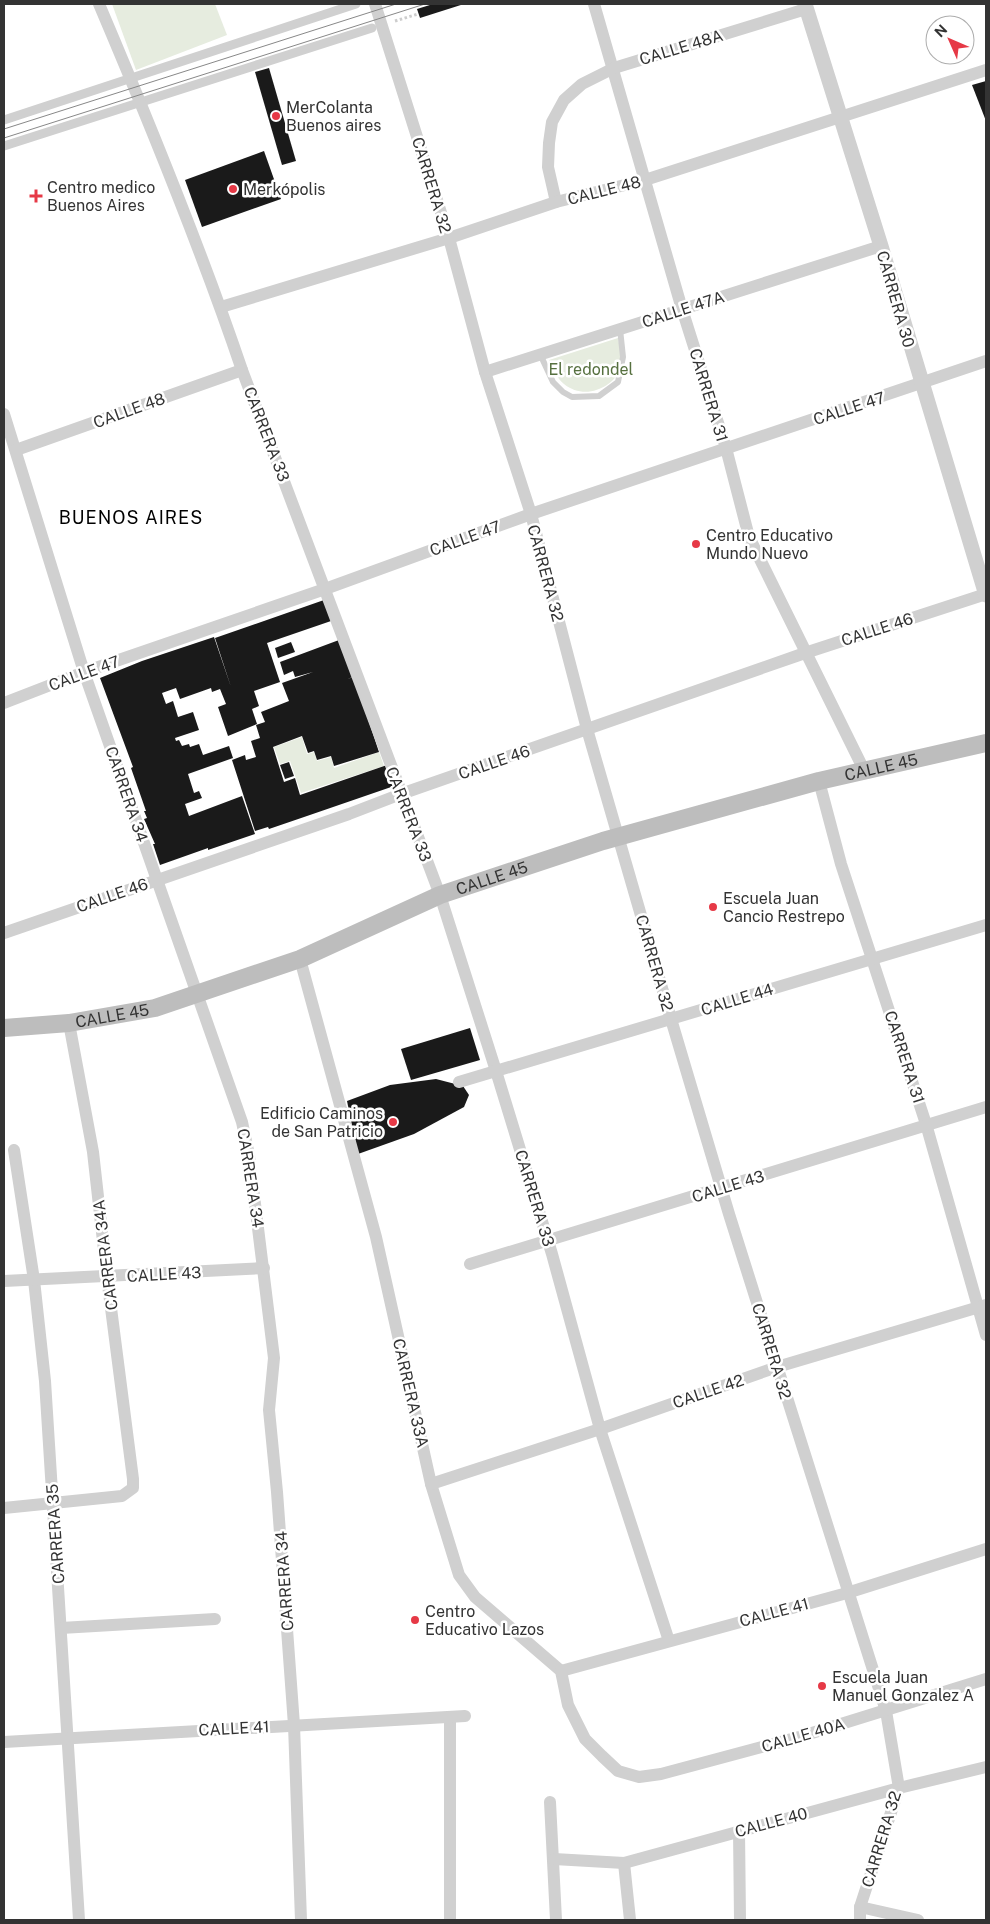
<svg xmlns="http://www.w3.org/2000/svg" width="990" height="1924" viewBox="0 0 990 1924" font-family="'Public Sans',sans-serif">
  <style>
    .green { fill: #e6ecdf }
    .building { fill: #1a1a1a }
    .lines { fill: none; stroke-linecap: round; stroke-linejoin: round }
    .path { stroke: #cdcdcd; stroke-width: 3; stroke-dasharray: 2.5 2.5; stroke-linecap: butt }
    .service { stroke: #d0d0d0; stroke-width: 6 }
    .pedestrian { stroke: #d0d0d0; stroke-width: 9 }
    .minor { stroke: #d0d0d0; stroke-width: 12 }
    .tertiary { stroke: #d0d0d0; stroke-width: 15 }
    .secondary { stroke: #bdbdbd; stroke-width: 18 }
    .tram { stroke: #888; stroke-width: 1 }
    .poi-dot { fill: #e63946; stroke: #fff; stroke-width: 2 }
    .labels { text-anchor: middle; stroke-width: 5; stroke-linejoin: round; paint-order: stroke }
    .street-label { font-size: 16px; fill: #333; stroke: #fff }
    .poi-label { font-size: 16px; fill: #333; stroke: #fff; text-anchor: start }
    .park-label { font-size: 16px; fill: #56703f; stroke: #fff }
    .neighbourhood-label { font-size: 18px; letter-spacing: 1px; fill: #000; stroke: #fff }
  </style>
  <rect width="100%" height="100%" fill="#fff"/>
  <g class="green">
    <polygon points="112,4 215,4 227,35 136,70"/>
    <path d="M618,338L623,366C613,388 585,401 564,384C557,379 553,367 549,360Z"/>
    <polygon points="302,737 307,754 314,752 317,761 331,757 334,768 379,752 384,766 301,793 290,761 280,764 274,747"/>
  </g>
  <g class="building">
    <polygon points="433,4 464,4 420,18 417,9"/>
    <polygon points="269,68 296,161 282,165 255,72"/>
    <polygon points="986,81 986,121 972,85"/>
    <polygon points="264,151 281,199 202,227 185,180"/>
    <polygon points="324,600 331,621 267,643 280,682 254,691 259,706 252,709 257,724 228,736 218,707 226,704 220,689 212,692 211,688 180,699 176,688 162,693 166,704 173,701 178,717 193,712 199,730 175,738 176,741 179,740 182,746 189,744 190,747 199,744 203,755 229,746 233,758 188,774 194,793 199,791 202,798 185,804 189,816 242,796 255,834 208,850 208,848 160,865 153,844 155,844 144,819 147,818 144,811 146,811 131,768 133,767 100,678 142,661 214,637 231,687 215,638"/>
    <polygon points="339,640 353,677 347,679 354,677 379,752 334,766 331,756 317,760 314,751 308,753 302,736 273,747 284,782 295,778 300,795 390,764 397,785 307,816 269,829 268,827 255,831 232,760 245,755 246,760 256,757 251,741 260,738 256,725 265,722 261,712 289,701 282,683 313,672 295,677 293,671 284,675 280,662"/>
    <polygon points="291,642 295,652 278,658 275,648"/>
    <polygon points="289,762 294,776 285,779 280,765"/>
    <polygon points="470,1028 480,1060 411,1080 401,1049"/>
    <polygon points="436,1079 463,1086 469,1095 464,1107 414,1134 358,1154 347,1101 390,1085"/>
  </g>
  <g class="lines">
    <polyline class="path" points="395,21 418,14"/>
    <polyline class="service" points="540,354 553,382 563,392 572,397 599,396 618,382 623,357 620,329"/>
    <g class="pedestrian">
      <polyline points="4,120 356,4"/>
      <polyline points="4,146 372,28"/>
    </g>
    <g class="minor">
      <path d="M99,4C150,124 200,246 242,370L440,895L496,1071L552,1254L600,1429L669,1641"/>
      <polyline points="375,4 449,238 485,372 531,514 587,729 671,1019 729,1214 886,1711 899,1788 860,1907 860,1920"/>
      <polyline points="594,4 682,309 726,448 749,537 864,770"/>
      <polyline points="556,202 548,167 549,143 552,122 564,100 582,84 614,68 806,9"/>
      <polyline points="221,307 449,238 556,202 645,180 986,70"/>
      <polyline points="485,372 881,246"/>
      <polyline points="4,414 84,672 242,1122 249,1155 274,1358 269,1410 277,1492 294,1725 301,1920"/>
      <polyline points="16,450 242,370"/>
      <polyline points="4,703 84,672 325,589 531,514 986,361"/>
      <polyline points="819,781 841,864 926,1124 986,1335"/>
      <polyline points="4,933 349,814 401,794 805,653 986,594"/>
      <polyline points="300,959 376,1237 431,1484 459,1575 475,1597 561,1671 568,1705 585,1739 602,1756 618,1771 639,1777 661,1774 799,1737 986,1679"/>
      <polyline points="459,1082 986,925"/>
      <polyline points="14,1150 34,1280 45,1381 79,1920"/>
      <polyline points="470,1264 986,1107"/>
      <polyline points="4,1281 264,1268"/>
      <polyline points="431,1484 600,1429 777,1367 986,1305"/>
      <polyline points="4,1508 122,1496 133,1488 133,1479 107,1277 93,1152 69,1023"/>
      <polyline points="61,1628 215,1619"/>
      <polyline points="561,1671 847,1593 986,1549"/>
      <polyline points="450,1717 450,1920"/>
      <polyline points="4,1742 465,1716"/>
      <polyline points="550,1802 556,1920"/>
      <polyline points="739,1830 740,1920"/>
      <polyline points="554,1859 624,1863 899,1788 986,1767"/>
      <polyline points="624,1863 630,1920"/>
      <polyline points="860,1907 918,1920"/>
    </g>
    <polyline class="tertiary" points="805,4 881,246 986,595"/>
    <path class="secondary" id="s1" d="M4,1028L69,1023L155,1008L300,959L440,895L603,841L819,781L986,743"/>
    <g class="tram">
      <polyline points="4,129 396,4"/>
      <polyline points="4,138 425,4"/>
    </g>
  </g>
  <g class="poi-dot">
    <circle cx="276" cy="116" r="5"/>
    <circle cx="233" cy="189" r="5"/>
    <path d="M33.5 188.5h5v5h5v5h-5v5h-5v-5h-5v-5h5z"/>
    <circle cx="696" cy="544" r="5"/>
    <circle cx="713" cy="907" r="5"/>
    <circle cx="393" cy="1122" r="5"/>
    <circle cx="415" cy="1620" r="5"/>
    <circle cx="822" cy="1686" r="5"/>
  </g>
  <g class="labels">
    <g class="street-label">
      <text transform="translate(681 47) rotate(-17)" y="6">CALLE 48A</text>
      <text transform="translate(432 185) rotate(73)" y="6">CARRERA 32</text>
      <text transform="translate(604 190) rotate(-14)" y="6">CALLE 48</text>
      <text transform="translate(896 299) rotate(74)" y="6">CARRERA 30</text>
      <text transform="translate(683 309) rotate(-18)" y="6">CALLE 47A</text>
      <text transform="translate(709 395) rotate(73)" y="6">CARRERA 31</text>
      <text transform="translate(849 408) rotate(-18)" y="6">CALLE 47</text>
      <text transform="translate(129 410) rotate(-20)" y="6">CALLE 48</text>
      <text transform="translate(267 434) rotate(69)" y="6">CARRERA 33</text>
      <text transform="translate(465 538) rotate(-20)" y="6">CALLE 47</text>
      <text transform="translate(546 573) rotate(75)" y="6">CARRERA 32</text>
      <text transform="translate(877 629) rotate(-18)" y="6">CALLE 46</text>
      <text transform="translate(84 673) rotate(-20)" y="6">CALLE 47</text>
      <text transform="translate(494 762) rotate(-19)" y="6">CALLE 46</text>
      <text dy="6" stroke="none"><textPath href="#s1" startOffset="919">CALLE 45</textPath></text>
      <text transform="translate(127 794) rotate(71)" y="6">CARRERA 34</text>
      <text transform="translate(409 814) rotate(69)" y="6">CARRERA 33</text>
      <text dy="6" stroke="none"><textPath href="#s1" startOffset="514">CALLE 45</textPath></text>
      <text transform="translate(112 895) rotate(-19)" y="6">CALLE 46</text>
      <text transform="translate(655 963) rotate(74)" y="6">CARRERA 32</text>
      <text transform="translate(737 999) rotate(-17)" y="6">CALLE 44</text>
      <text dy="6" stroke="none"><textPath href="#s1" startOffset="109">CALLE 45</textPath></text>
      <text transform="translate(905 1057) rotate(72)" y="6">CARRERA 31</text>
      <text transform="translate(251 1178) rotate(81)" y="6">CARRERA 34</text>
      <text transform="translate(728 1186) rotate(-17)" y="6">CALLE 43</text>
      <text transform="translate(535 1198) rotate(73)" y="6">CARRERA 33</text>
      <text transform="translate(105 1255) rotate(-97)" y="6">CARRERA 34A</text>
      <text transform="translate(164 1274) rotate(-3)" y="6">CALLE 43</text>
      <text transform="translate(772 1351) rotate(73)" y="6">CARRERA 32</text>
      <text transform="translate(708 1391) rotate(-19)" y="6">CALLE 42</text>
      <text transform="translate(411 1393) rotate(77)" y="6">CARRERA 33A</text>
      <text transform="translate(55 1534) rotate(-94)" y="6">CARRERA 35</text>
      <text transform="translate(284 1581) rotate(-94)" y="6">CARRERA 34</text>
      <text transform="translate(774 1612) rotate(-15)" y="6">CALLE 41</text>
      <text transform="translate(234 1728) rotate(-3)" y="6">CALLE 41</text>
      <text transform="translate(803 1735) rotate(-16)" y="6">CALLE 40A</text>
      <text transform="translate(771 1822) rotate(-15)" y="6">CALLE 40</text>
      <text transform="translate(881 1839) rotate(-73)" y="6">CARRERA 32</text>
    </g>
    <g class="poi-label">
      <text x="286" y="113">MerColanta<tspan x="286" dy="18">Buenos aires</tspan></text>
      <text x="47" y="193">Centro medico<tspan x="47" dy="18">Buenos Aires</tspan></text>
      <text x="243" y="195">Merkópolis</text>
      <text x="706" y="541">Centro Educativo<tspan x="706" dy="18">Mundo Nuevo</tspan></text>
      <text x="723" y="904">Escuela Juan<tspan x="723" dy="18">Cancio Restrepo</tspan></text>
      <text x="383" y="1119" text-anchor="end">Edificio Caminos<tspan x="383" dy="18">de San Patricio</tspan></text>
      <text x="425" y="1617">Centro<tspan x="425" dy="18">Educativo Lazos</tspan></text>
      <text x="832" y="1683">Escuela Juan<tspan x="832" dy="18">Manuel Gonzalez A</tspan></text>
    </g>
    <g class="park-label">
      <text x="591" y="375">El redondel</text>
    </g>
    <g class="neighbourhood-label">
      <text x="131" y="524">BUENOS AIRES</text>
    </g>
  </g>
  <rect width="990" height="1924" fill="none" stroke="#333333" stroke-width="10"/>
  <g transform="translate(950 40) rotate(315)"><circle r="24" fill="#ffffff" stroke="#adadad"/>
  <path d="M0-4L9 19L0 12L-9 19Z" fill="#e63946"/>
  <text y="-8" font-size="14" font-weight="bold" text-anchor="middle" fill="#333333">N</text>
  </g>
</svg>
